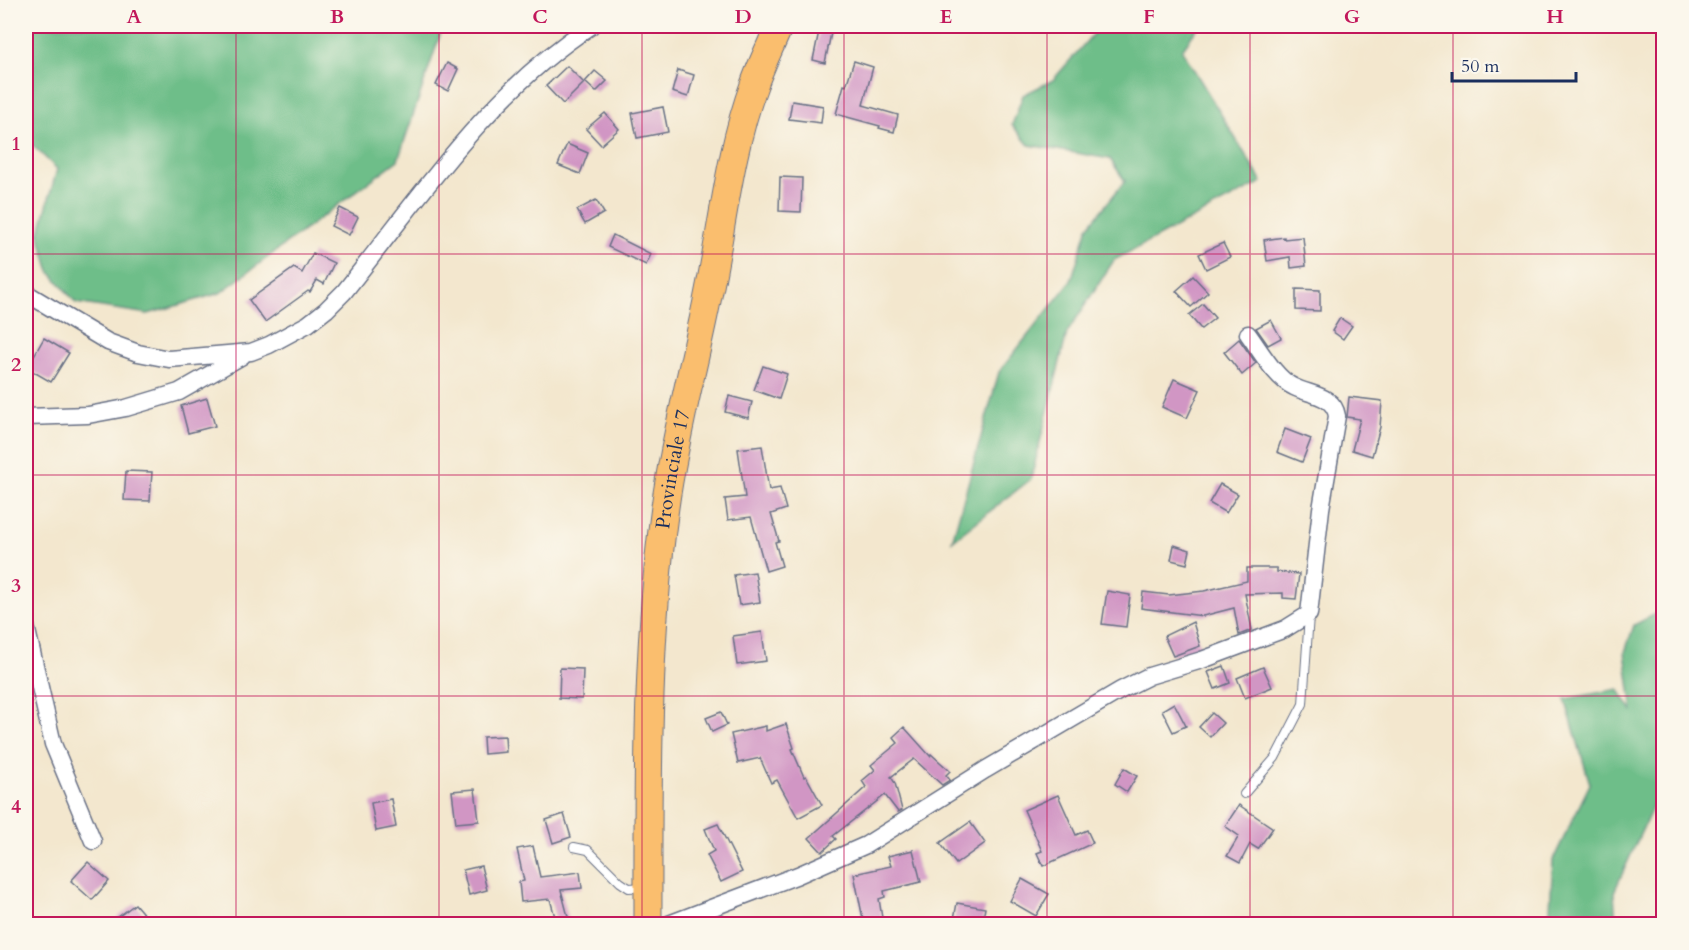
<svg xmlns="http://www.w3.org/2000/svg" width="1689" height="950" viewBox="0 0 1689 950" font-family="Cardo,serif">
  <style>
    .forest { fill: #6ebe89; stroke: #447674; stroke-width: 1.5 }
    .building { fill: #d196c4 }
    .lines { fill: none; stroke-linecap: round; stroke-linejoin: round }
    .service-casing { stroke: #676f85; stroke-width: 10 }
    .minor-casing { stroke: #676f85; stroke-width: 19 }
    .primary-casing { stroke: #676f85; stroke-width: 29 }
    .service { stroke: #fff; stroke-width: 8 }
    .minor { stroke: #fff; stroke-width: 16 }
    .primary { stroke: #fabe6e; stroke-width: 27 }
    .grid { fill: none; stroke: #c2185b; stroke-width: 1.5; stroke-opacity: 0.55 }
    .labels { text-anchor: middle; stroke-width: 6; stroke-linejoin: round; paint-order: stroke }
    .street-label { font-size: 20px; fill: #1b2f5e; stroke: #fbf7ec }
    .neatline { fill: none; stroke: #c2185b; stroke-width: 2 }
    .grid-label { font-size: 20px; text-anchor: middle; font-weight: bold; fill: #c2185b }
  </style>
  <rect width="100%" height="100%" fill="#fbf7ec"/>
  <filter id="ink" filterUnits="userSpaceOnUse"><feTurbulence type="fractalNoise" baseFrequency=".0167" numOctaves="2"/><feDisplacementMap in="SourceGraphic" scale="12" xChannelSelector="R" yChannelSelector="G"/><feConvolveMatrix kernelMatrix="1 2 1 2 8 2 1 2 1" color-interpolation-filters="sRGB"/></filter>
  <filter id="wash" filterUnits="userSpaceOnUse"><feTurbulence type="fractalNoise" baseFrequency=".008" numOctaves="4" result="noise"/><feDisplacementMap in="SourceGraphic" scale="24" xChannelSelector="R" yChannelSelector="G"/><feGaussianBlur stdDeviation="1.35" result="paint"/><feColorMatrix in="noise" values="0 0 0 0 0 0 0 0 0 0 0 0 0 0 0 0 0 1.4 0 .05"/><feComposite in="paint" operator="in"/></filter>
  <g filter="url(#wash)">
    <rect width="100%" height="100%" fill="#f3e7ce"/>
    <g class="forest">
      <polygon points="26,26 441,26 442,29 398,160 220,293 148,314 76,303 50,272 39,235 57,169 30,143 26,144"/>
      <polygon points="1100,26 1199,26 1182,50 1262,182 1114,260 1067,333 1031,479 952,541 999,372 1071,281 1088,227 1125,181 1110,159 1029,145 1012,125 1023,95 1053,80"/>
      <polygon points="1663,610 1663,784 1614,892 1616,924 1549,924 1553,860 1590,784 1565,699 1618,689 1633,712 1625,652 1634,625"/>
    </g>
    <g id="blocks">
      <g class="building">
        <polygon points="819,31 831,33 825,63 813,60"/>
        <polygon points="854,61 873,67 863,105 898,115 894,132 879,128 880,126 836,114 844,85 846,86"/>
        <polygon points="447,63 458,69 448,91 436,85"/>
        <polygon points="567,66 584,83 563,104 546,86"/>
        <polygon points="678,70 694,75 688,97 672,92"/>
        <polygon points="595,71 607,81 596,92 585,82"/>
        <polygon points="792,101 823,106 821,123 789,119"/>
        <polygon points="663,107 668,132 637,138 632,113"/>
        <polygon points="605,113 619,129 601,145 586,129"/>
        <polygon points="567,144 588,153 580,174 558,165"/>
        <polygon points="780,177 802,178 801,212 779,211"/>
        <polygon points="596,200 604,213 585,224 577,210"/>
        <polygon points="340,208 358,217 349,235 331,226"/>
        <polygon points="613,235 651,254 646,265 608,247"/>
        <polygon points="1284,237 1284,239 1303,237 1306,266 1291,268 1290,257 1267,261 1264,240"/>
        <polygon points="1223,243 1230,257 1206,269 1199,254"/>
        <polygon points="313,253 334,263 324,284 317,280 310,292 308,291 265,322 249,300 294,268 302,273"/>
        <polygon points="1193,276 1208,292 1191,307 1176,291"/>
        <polygon points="1296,289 1320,290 1320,311 1296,310"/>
        <polygon points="1203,304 1215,318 1201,329 1189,315"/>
        <polygon points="1340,318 1352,326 1343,339 1332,331"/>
        <polygon points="1271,320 1281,338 1268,345 1256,328"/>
        <polygon points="44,338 69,353 51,382 27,368"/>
        <polygon points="1239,339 1256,363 1242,375 1224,352"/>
        <polygon points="763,366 787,374 779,399 754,390"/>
        <polygon points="1174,379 1200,390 1187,418 1162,407"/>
        <polygon points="729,396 752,402 748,418 725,412"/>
        <polygon points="1349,397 1382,401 1380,427 1372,456 1352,450 1360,419 1347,417"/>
        <polygon points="207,398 215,426 188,433 181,406"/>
        <polygon points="1285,429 1311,439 1302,462 1277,452"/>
        <polygon points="762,446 769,490 780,488 786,509 771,514 779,541 775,542 782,566 766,571 751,517 728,520 725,499 745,497 738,449"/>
        <polygon points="126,471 152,472 150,501 124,500"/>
        <polygon points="1220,484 1238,494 1226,513 1209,503"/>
        <polygon points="1174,545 1190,550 1187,564 1171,560"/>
        <polygon points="1247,568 1277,568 1277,572 1299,574 1296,599 1283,598 1283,593 1245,594 1252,630 1239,635 1234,608 1203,616 1141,608 1143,592 1169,595 1204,591 1247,581"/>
        <polygon points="755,572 760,602 739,605 734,575"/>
        <polygon points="1107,591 1130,595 1126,627 1102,624"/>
        <polygon points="1193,622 1200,646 1173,656 1164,636"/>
        <polygon points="762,632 766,661 737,665 733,636"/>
        <polygon points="1224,666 1230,683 1215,689 1208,672"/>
        <polygon points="1263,667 1272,687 1245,698 1237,678"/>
        <polygon points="560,668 583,669 582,699 559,698"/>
        <polygon points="1174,703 1186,726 1173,732 1162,710"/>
        <polygon points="721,712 727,725 712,732 706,718"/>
        <polygon points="1212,713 1223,723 1210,737 1199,727"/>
        <polygon points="786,724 794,748 792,749 804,777 806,776 822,805 798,818 777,780 771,783 760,758 738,763 731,734 766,726 766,731"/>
        <polygon points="904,727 930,756 931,754 950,771 946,775 950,780 942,785 914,759 891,777 895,783 902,810 898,812 885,795 833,836 836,839 822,852 809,838 866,787 862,781 875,770 871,765 898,743 893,737"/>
        <polygon points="505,736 506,752 484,754 483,737"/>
        <polygon points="1124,768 1137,776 1127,792 1115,784"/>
        <polygon points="475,789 479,821 456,823 452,791"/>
        <polygon points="1058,795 1076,835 1087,830 1093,843 1043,866 1037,853 1042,851 1024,810"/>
        <polygon points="391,799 396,827 376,831 371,803"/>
        <polygon points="1239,805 1273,828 1258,849 1250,844 1240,863 1227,856 1239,836 1225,826"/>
        <polygon points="564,814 571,837 553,843 546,820"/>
        <polygon points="970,822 985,843 956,864 940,843"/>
        <polygon points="718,824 742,872 721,882 707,855 714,851 705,829"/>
        <polygon points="533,846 540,877 580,872 582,888 561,890 570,924 557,924 550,899 521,902 519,882 524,881 517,849"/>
        <polygon points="913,850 921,882 884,891 885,897 879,899 883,924 864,924 854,874 891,866 888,856"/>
        <polygon points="88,862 109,881 92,900 71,881"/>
        <polygon points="481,866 487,890 469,895 463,870"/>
        <polygon points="1022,879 1049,894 1036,916 1010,901"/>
        <polygon points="957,903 985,908 982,924 953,924"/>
        <polygon points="135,904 152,924 109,924"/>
      </g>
    </g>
  </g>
  <g filter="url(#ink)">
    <use href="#blocks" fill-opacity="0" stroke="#676f85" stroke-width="1.5"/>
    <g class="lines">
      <g class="service-casing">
        <g id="service">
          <polyline points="1244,794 1275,758 1303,704 1309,615"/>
          <polyline points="574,847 588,850 620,882 629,888 645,887"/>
        </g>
      </g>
      <g class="minor-casing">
        <g id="minor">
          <path d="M26,293L108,342L138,353L169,359L251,352L269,345L308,324L326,310L344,292C419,198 489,92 591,26"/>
          <polyline points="26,417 88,415 126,408 179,392 242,356"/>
          <polyline points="26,626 53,744 93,841"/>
          <path d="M669,924L798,875L866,845L985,770L1121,690L1149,676L1202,660L1285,629L1309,614L1321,509L1337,416C1334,395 1310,395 1294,387C1276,379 1260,350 1248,334"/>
        </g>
      </g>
      <g class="primary-casing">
        <g id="primary">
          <path id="s1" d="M648,924C648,786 646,645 665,507C675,434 695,363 709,291C723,223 730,150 754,85C761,65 771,45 779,26"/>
        </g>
      </g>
      <use href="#service" class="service"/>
      <use href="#minor" class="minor"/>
      <use href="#primary" class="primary"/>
    </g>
  </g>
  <path class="grid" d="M236,26V924M439,26V924M642,26V924M844,26V924M1047,26V924M1250,26V924M1453,26V924M26,254H1664M26,475H1664M26,696H1664"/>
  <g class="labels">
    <g class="street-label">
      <text dy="7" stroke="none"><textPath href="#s1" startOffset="456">Provinciale 17</textPath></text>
    </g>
  </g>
  <rect width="1689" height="950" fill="none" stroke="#fbf7ec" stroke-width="66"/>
  <path d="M1452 72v9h124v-9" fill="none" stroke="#1b2f5e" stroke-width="3"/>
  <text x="1461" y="72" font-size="18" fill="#1b2f5e" stroke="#fbf7ec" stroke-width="4.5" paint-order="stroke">50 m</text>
  <rect x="33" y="33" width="1623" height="884" class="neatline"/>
  <g class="grid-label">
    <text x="134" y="23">A</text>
    <text x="337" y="23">B</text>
    <text x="540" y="23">C</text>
    <text x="743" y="23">D</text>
    <text x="946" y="23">E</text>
    <text x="1149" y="23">F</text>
    <text x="1352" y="23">G</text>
    <text x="1555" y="23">H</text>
    <text x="16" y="150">1</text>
    <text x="16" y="371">2</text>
    <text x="16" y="592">3</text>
    <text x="16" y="813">4</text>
  </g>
</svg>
